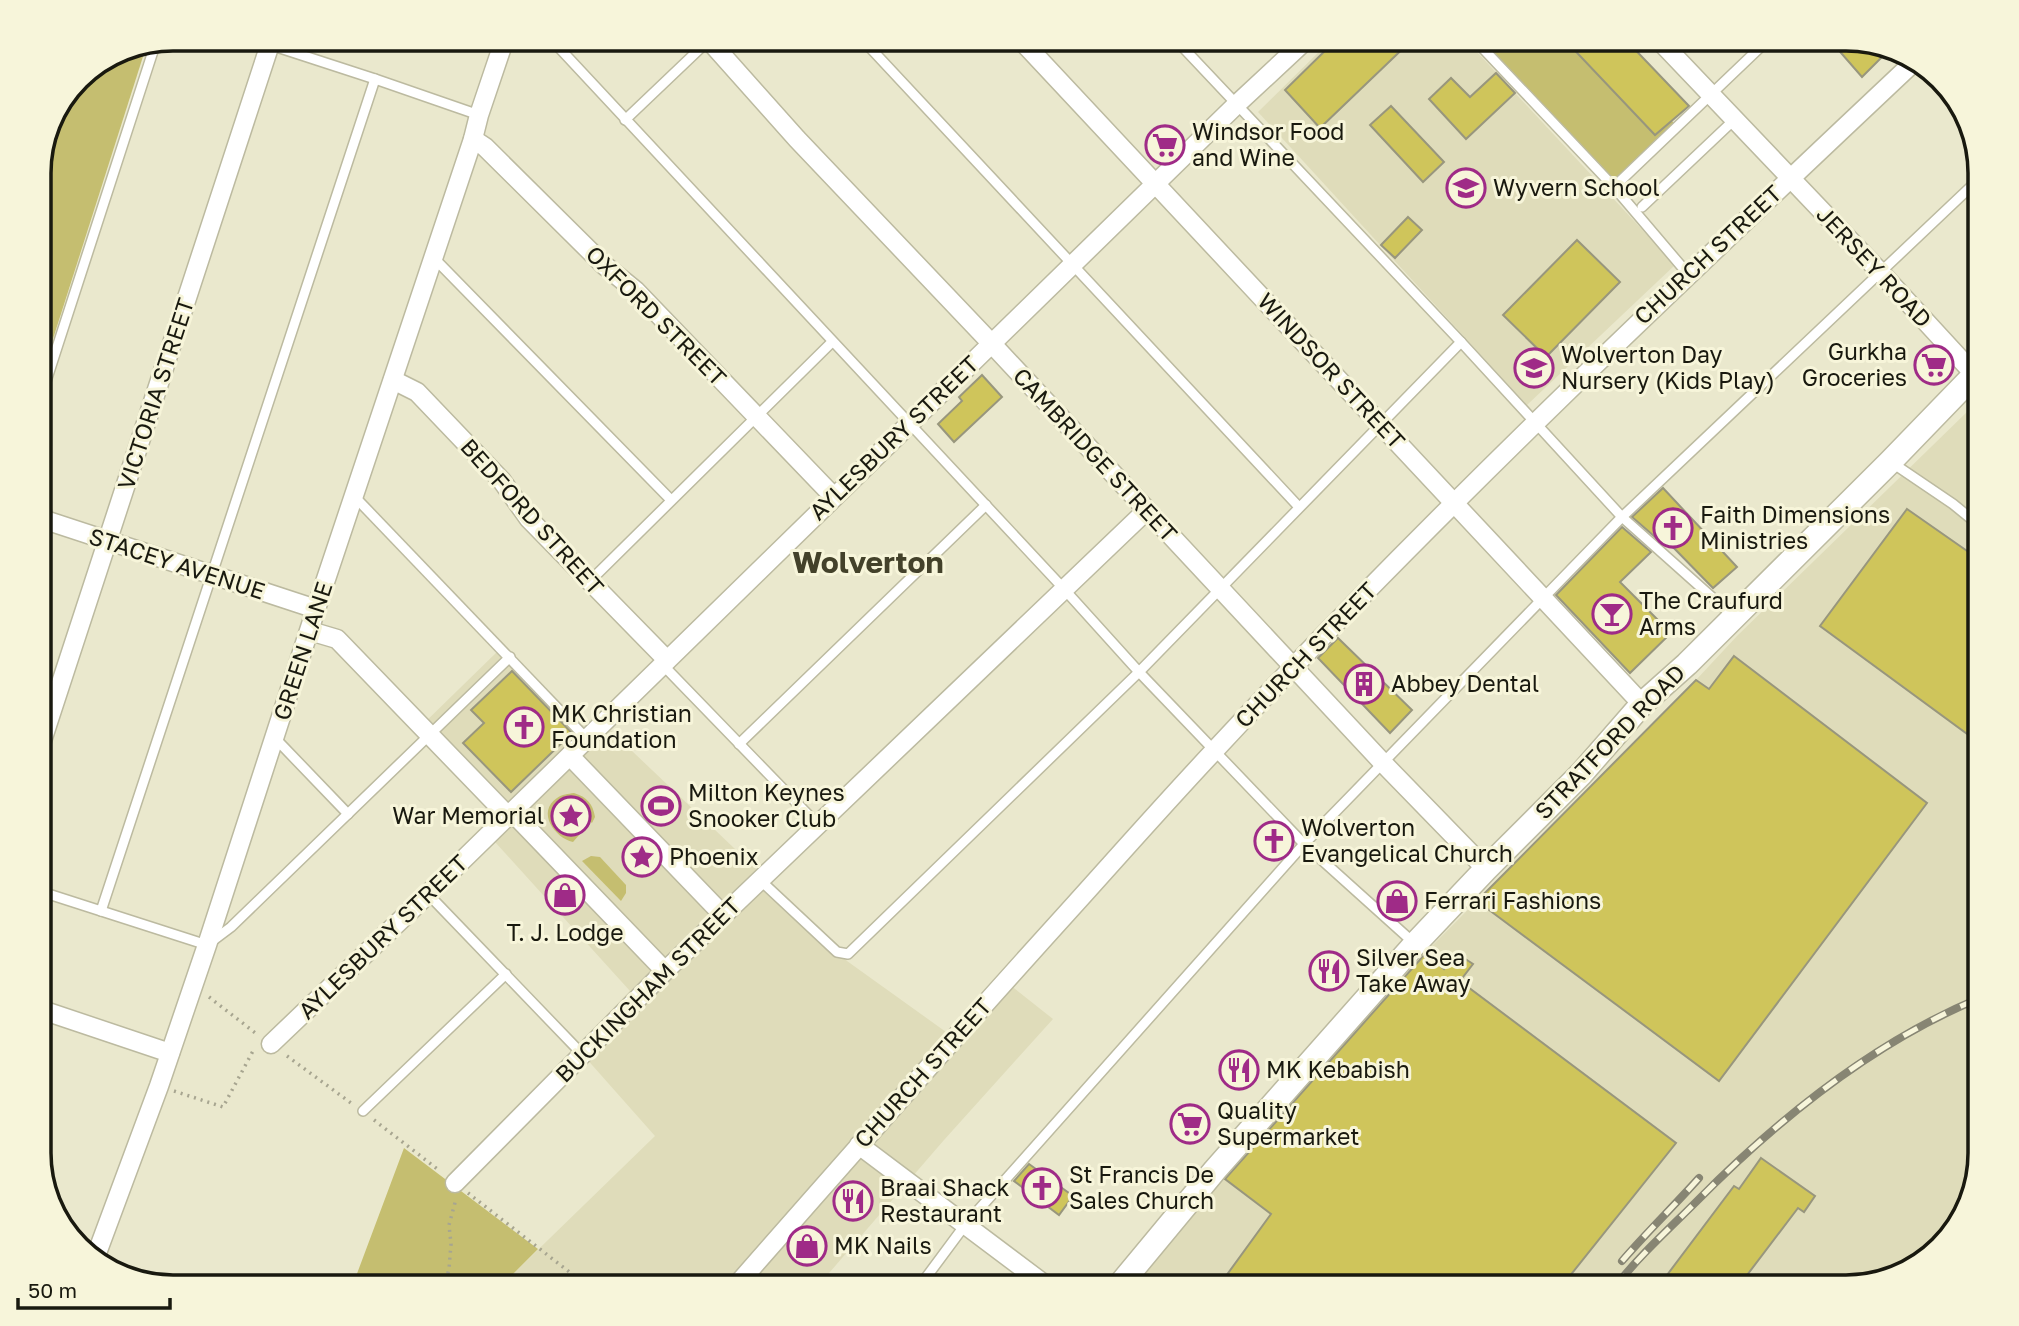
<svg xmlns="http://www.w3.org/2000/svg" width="2019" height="1326" viewBox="0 0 2019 1326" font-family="'Golos Text',sans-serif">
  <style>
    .built { fill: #dfdcba }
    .green { fill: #c5be70 }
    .building { fill: #cfc55b; stroke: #98967d; stroke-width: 2 }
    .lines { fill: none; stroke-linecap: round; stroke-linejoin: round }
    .lane-casing { stroke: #bcbaa0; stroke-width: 12 }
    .street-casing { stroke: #bcbaa0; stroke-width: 21 }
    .secondary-casing { stroke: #bcbaa0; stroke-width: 26 }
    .path { stroke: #a7a590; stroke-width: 3.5; stroke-dasharray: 2 5; stroke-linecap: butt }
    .lane { stroke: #fff; stroke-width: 9 }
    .street { stroke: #fff; stroke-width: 18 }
    .secondary { stroke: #fff; stroke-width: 23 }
    .rail-casing { stroke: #878573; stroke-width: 8 }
    .rail { stroke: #f7f5da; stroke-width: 5; stroke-dasharray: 16; stroke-linecap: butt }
    .labels { text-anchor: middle; stroke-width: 6; stroke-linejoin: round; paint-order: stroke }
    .poi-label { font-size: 23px; fill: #19190f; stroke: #f7f5da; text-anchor: start }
    .street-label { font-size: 23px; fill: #19190f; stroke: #f7f5da }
    .district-label { font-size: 30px; font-weight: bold; fill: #43412a; stroke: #f7f5da }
    .rim { fill: none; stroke: #19190f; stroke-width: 3.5 }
  </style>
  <rect width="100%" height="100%" fill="#eae8cd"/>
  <g class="built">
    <polygon points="1332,39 1465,39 1675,265 1527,405 1258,112"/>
    <polygon points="1969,410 1980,422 1980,1153 1958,1227 1920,1263 1846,1287 1135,1287 1232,1166 1424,954 1696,680 1737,636"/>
    <polygon points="500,649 593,747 611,731 755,868 847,961 960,1042 1010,985 1053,1019 944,1140 817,1287 509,1287 513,1274 655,1136 577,1048 630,991 495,842 510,827 417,730"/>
  </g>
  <g class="green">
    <polygon points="1473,39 1573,39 1567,44 1580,56 1595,42 1601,49 1587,64 1599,76 1614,61 1621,69 1606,83 1649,129 1655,135 1671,120 1674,123 1611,185"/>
    <polygon points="147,44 52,342 39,339 39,165 78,78 122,49"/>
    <path d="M574,793C587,797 593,804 595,817L592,823L586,818C588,808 584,805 575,802C551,805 551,821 569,833L575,828L580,834L573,842C555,838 536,812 557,798C562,794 568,794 574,793Z"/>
    <path d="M630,847L640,848C639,855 638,861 644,865L651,863L654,872L646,875H638C628,866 628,860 630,847Z"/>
    <polygon points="591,856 600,857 626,885 626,893 621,901 582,861"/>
    <polygon points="404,1148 538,1249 513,1274 509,1287 352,1287"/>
  </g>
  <g class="building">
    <polygon points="1338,38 1414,38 1320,128 1285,90"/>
    <polygon points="1563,38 1624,38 1689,106 1655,135"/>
    <polygon points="1828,38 1846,38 1888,51 1862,77"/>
    <polygon points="1496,73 1515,93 1466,139 1429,99 1451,78 1470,97"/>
    <polygon points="1391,106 1444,162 1423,182 1370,125"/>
    <polygon points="1408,217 1422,230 1395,258 1381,245"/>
    <polygon points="1577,240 1620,282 1546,357 1503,315"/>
    <polygon points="982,375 1002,397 954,442 938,424 962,401 959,397"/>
    <polygon points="1663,488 1737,567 1713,588 1666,540 1661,542 1632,517"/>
    <polygon points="1907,509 1980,560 1980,721 1970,736 1820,626"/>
    <polygon points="1622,527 1651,552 1620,582 1671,633 1630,673 1556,595"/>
    <polygon points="1338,638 1412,710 1390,733 1318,658"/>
    <polygon points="1734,656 1927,803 1719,1081 1477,901 1696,680 1709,689"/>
    <polygon points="512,671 572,733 511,792 463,743 484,723 471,710"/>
    <polygon points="1456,953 1473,964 1460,981 1676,1143 1561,1287 1218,1287 1271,1214 1225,1179 1425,954 1444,969"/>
    <polygon points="1761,1158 1815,1196 1804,1212 1798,1208 1738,1287 1658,1287 1734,1186 1739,1189"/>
    <polygon points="1029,1164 1073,1196 1059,1215 1014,1181"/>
  </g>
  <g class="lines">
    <g class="lane-casing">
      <g id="lane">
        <polyline points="249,38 375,79 479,115"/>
        <polyline points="550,38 1064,589 1139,672 1304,844 1414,943"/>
        <polyline points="861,38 1299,507"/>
        <polyline points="1174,38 1461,342 1622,517 1733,616"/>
        <polyline points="1473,38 1614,187 1688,274"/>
        <polyline points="625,120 709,40"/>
        <polyline points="1614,187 1770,38"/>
        <polyline points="1642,207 1734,120"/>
        <polyline points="433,257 671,500"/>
        <polyline points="39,403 156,42"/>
        <polyline points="1891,462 1953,504 1980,526"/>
        <polyline points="354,496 587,739"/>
        <polyline points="590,581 832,342"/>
        <polyline points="662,664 818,825"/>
        <polyline points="274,737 348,814"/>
        <polyline points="739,744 986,505"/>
        <polyline points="760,880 837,952 848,954 1139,672 1461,342"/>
        <polyline points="39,891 207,945 231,927 510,657"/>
        <polyline points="428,894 583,1055"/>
        <polyline points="101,911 375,79"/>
        <polyline points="363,1111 506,974"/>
        <polyline points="919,1287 965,1225 1304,844 1622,517 1980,178"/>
      </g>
    </g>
    <g class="street-casing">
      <g id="street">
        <polyline points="707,38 797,139 992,344 1383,763 1486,869"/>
        <polyline points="1019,38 1642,704"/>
        <polyline points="1657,38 1881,273 1975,375"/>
        <polyline points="473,139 485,147 604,265 636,291 834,497"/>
        <polyline points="393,380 417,392 502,481 529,519 667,660"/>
        <polyline points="39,518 316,609"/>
        <polyline points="310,631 337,639 508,816"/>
        <polyline points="39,750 272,38"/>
        <polyline points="570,756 723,915"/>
        <polyline points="512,812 665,971"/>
        <polyline points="39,1009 170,1053"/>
        <polyline points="271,1044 428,894 1236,105 1308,38"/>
        <polyline points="859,1145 1048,1287"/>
        <polyline points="455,1183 665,971 1147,510"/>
        <polyline points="94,1261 159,1086 207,945 316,609 473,139 479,115 505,38"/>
        <path d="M735,1287C848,1158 961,1030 1076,903C1122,852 1167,801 1214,751C1438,510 1677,285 1916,60"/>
      </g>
    </g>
    <g class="secondary-casing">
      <polyline id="secondary" points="1118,1287 1215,1170 1415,944 1486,869 1582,773 1642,704 1687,664 1890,462 1980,369"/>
    </g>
    <g class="path">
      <polyline points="209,997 258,1035"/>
      <polyline points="287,1056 351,1103"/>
      <polyline points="174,1091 223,1107 253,1051"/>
      <polyline points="374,1120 440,1171"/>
      <polyline points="468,1193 586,1285"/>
      <polyline points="444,1287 449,1269 451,1244 449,1225 456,1199"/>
    </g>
    <use href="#lane" class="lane"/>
    <use href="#street" class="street"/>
    <use href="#secondary" class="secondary"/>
    <g class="rail-casing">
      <g id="rail">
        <path d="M1622,1261C1647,1232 1674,1206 1699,1178"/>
        <path d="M1615,1287C1639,1256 1668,1230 1696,1202C1777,1120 1873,1042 1980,998"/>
      </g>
    </g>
    <use href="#rail" class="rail"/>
  </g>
  <defs>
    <g id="supermarket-ring" transform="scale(2.0125)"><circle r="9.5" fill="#f7f5da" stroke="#9f2b87" stroke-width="1.5"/><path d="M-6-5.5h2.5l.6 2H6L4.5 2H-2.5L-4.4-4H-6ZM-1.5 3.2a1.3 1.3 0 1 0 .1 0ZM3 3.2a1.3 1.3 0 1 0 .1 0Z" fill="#9f2b87"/></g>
    <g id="school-ring" transform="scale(2.0125)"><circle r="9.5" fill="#f7f5da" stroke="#9f2b87" stroke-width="1.5"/><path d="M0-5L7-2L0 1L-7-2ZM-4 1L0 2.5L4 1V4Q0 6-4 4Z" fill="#9f2b87"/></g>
    <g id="church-ring" transform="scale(2.0125)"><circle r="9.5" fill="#f7f5da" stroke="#9f2b87" stroke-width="1.5"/><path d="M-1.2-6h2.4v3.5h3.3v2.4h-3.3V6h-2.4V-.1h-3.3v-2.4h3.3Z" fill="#9f2b87"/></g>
    <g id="bar-ring" transform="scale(2.0125)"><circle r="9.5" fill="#f7f5da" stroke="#9f2b87" stroke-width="1.5"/><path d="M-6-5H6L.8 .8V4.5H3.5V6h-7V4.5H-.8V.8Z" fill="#9f2b87"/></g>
    <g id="building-ring" transform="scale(2.0125)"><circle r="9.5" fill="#f7f5da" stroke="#9f2b87" stroke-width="1.5"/><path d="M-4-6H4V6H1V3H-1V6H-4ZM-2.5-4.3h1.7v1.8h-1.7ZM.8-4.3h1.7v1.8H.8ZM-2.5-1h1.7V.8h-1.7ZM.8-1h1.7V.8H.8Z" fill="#9f2b87"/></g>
    <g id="stadium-ring" transform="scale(2.0125)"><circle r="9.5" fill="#f7f5da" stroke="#9f2b87" stroke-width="1.5"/><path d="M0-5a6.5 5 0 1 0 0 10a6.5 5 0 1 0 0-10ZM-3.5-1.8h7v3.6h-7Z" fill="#9f2b87"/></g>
    <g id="sight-ring" transform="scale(2.0125)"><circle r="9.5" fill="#f7f5da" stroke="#9f2b87" stroke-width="1.5"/><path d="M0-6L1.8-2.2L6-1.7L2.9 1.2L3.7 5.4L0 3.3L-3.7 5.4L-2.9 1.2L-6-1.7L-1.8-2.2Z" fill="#9f2b87"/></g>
    <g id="shop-ring" transform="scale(2.0125)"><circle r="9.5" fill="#f7f5da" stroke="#9f2b87" stroke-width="1.5"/><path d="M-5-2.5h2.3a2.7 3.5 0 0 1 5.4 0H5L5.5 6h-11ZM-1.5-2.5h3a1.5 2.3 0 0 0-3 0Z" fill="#9f2b87"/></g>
    <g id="restaurant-ring" transform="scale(2.0125)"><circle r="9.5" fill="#f7f5da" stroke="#9f2b87" stroke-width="1.5"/><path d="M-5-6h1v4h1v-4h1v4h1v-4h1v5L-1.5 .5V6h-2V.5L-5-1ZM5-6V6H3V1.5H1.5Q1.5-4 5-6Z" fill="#9f2b87"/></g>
  </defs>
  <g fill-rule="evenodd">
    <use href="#supermarket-ring" x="1165" y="145"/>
    <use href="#school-ring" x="1466" y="188"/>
    <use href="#supermarket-ring" x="1934" y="365"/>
    <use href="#school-ring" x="1534" y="368"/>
    <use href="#church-ring" x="1673" y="528"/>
    <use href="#bar-ring" x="1612" y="614"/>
    <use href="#building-ring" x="1364" y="684"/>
    <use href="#church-ring" x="524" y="727"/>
    <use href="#stadium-ring" x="661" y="806"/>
    <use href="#sight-ring" x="571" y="816"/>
    <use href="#church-ring" x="1274" y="841"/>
    <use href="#sight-ring" x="642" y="857"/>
    <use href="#shop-ring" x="565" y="895"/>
    <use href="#shop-ring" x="1397" y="901"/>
    <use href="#restaurant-ring" x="1329" y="971"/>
    <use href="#restaurant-ring" x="1239" y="1070"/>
    <use href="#supermarket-ring" x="1190" y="1124"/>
    <use href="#church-ring" x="1042" y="1188"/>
    <use href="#restaurant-ring" x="853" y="1201"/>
    <use href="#shop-ring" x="807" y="1246"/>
  </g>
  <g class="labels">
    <g class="poi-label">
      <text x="1192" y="140">Windsor Food<tspan x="1192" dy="26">and Wine</tspan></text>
      <text x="1493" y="196">Wyvern School</text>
      <text x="1907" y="360" text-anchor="end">Gurkha<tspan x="1907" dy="26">Groceries</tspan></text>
      <text x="1561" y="363">Wolverton Day<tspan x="1561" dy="26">Nursery (Kids Play)</tspan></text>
      <text x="1700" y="523">Faith Dimensions<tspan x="1700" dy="26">Ministries</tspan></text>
      <text x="1639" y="609">The Craufurd<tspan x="1639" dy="26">Arms</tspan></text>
      <text x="1391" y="692">Abbey Dental</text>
      <text x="551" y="722">MK Christian<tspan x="551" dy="26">Foundation</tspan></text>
      <text x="688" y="801">Milton Keynes<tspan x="688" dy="26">Snooker Club</tspan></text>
      <text x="544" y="824" text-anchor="end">War Memorial</text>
      <text x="1301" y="836">Wolverton<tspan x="1301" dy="26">Evangelical Church</tspan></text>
      <text x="669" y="865">Phoenix</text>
      <text x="1424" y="909">Ferrari Fashions</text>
      <text x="565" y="941" text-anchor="middle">T. J. Lodge</text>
      <text x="1356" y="966">Silver Sea<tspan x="1356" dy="26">Take Away</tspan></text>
      <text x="1266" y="1078">MK Kebabish</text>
      <text x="1217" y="1119">Quality<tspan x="1217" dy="26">Supermarket</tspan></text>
      <text x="1069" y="1183">St Francis De<tspan x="1069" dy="26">Sales Church</tspan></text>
      <text x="880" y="1196">Braai Shack<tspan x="880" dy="26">Restaurant</tspan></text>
      <text x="834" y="1254">MK Nails</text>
    </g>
    <g class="street-label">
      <text transform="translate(1708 255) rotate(-43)" y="8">CHURCH STREET</text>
      <text transform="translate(1874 267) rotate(47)" y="8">JERSEY ROAD</text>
      <text transform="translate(656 316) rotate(45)" y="8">OXFORD STREET</text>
      <text transform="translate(1331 371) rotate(47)" y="8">WINDSOR STREET</text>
      <text transform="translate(156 394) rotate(-72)" y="8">VICTORIA STREET</text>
      <text transform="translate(894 438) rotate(-44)" y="8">AYLESBURY STREET</text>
      <text transform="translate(1095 455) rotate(47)" y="8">CAMBRIDGE STREET</text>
      <text transform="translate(532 517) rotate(48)" y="8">BEDFORD STREET</text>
      <text transform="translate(177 564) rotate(18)" y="8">STACEY AVENUE</text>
      <text transform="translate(303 651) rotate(-72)" y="8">GREEN LANE</text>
      <text transform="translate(1306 655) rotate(-46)" y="8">CHURCH STREET</text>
      <text transform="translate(1610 742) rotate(-46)" y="8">STRATFORD ROAD</text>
      <text transform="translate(383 937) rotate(-44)" y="8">AYLESBURY STREET</text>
      <text transform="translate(648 990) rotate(-45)" y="8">BUCKINGHAM STREET</text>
      <text transform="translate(923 1073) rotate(-48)" y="8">CHURCH STREET</text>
    </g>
    <g class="district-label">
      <text x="868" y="573">Wolverton</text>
    </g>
  </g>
  <path d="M0 0H2019V1326H0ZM173 51H1846A122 122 0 0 1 1968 173V1153A122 122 0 0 1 1846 1275H173A122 122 0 0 1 51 1153V173A122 122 0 0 1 173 51Z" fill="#f7f5da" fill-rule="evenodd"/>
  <path class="rim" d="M173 51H1846A122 122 0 0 1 1968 173V1153A122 122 0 0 1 1846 1275H173A122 122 0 0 1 51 1153V173A122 122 0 0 1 173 51Z"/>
  <path d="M18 1298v10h152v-10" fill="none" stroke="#19190f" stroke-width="3.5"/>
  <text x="28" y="1298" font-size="21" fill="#19190f" stroke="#f7f5da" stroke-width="5" paint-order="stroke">50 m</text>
</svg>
